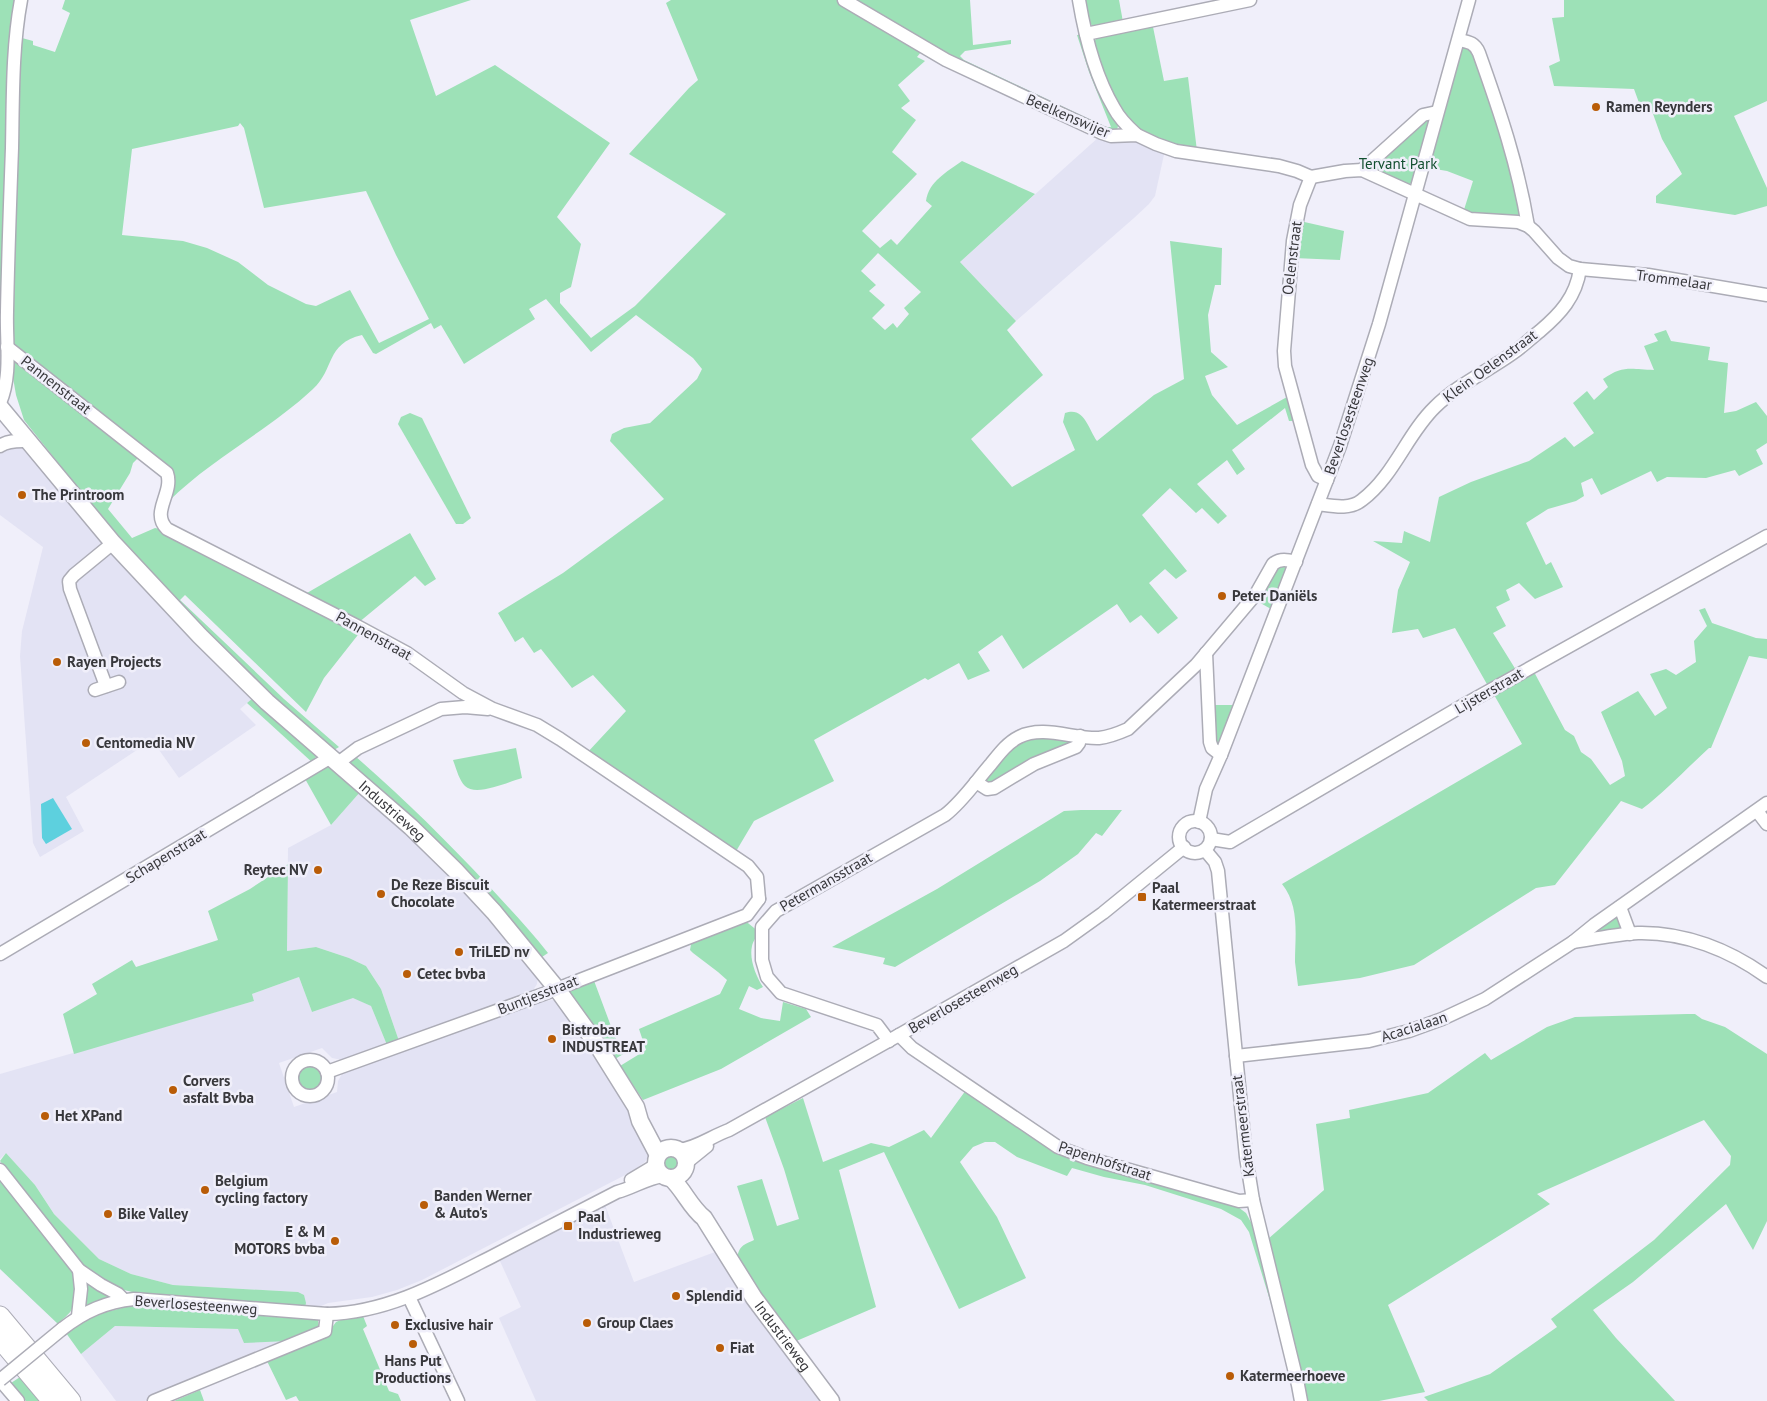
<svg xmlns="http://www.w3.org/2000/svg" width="1767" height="1401" viewBox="0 0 1767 1401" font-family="'PT Sans',sans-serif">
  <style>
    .built { fill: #e3e3f4 }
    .green { fill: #9de1b7; fill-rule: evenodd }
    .water { fill: #5dd0de }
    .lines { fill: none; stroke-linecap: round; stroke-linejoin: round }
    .minor-casing { stroke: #acacb6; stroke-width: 15 }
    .major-casing { stroke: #acacb6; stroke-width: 19 }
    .highway-casing { stroke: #acacb6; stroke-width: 21 }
    .minor { stroke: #fff; stroke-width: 12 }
    .major { stroke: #fff; stroke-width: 16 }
    .highway { stroke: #fff; stroke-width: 19 }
    .minor-bridge-casing { stroke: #acacb6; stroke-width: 15; stroke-linecap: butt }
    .minor-bridge { stroke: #fff; stroke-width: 12 }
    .poi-dot { fill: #b95c07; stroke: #f0effa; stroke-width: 2 }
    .labels { text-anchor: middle; stroke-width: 5; stroke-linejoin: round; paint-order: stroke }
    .poi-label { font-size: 15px; font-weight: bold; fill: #38383c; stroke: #f0effa; text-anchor: start }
    .street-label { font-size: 15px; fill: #38383c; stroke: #f0effa }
    .park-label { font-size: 15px; fill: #124f30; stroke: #f0effa }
  </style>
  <rect width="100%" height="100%" fill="#f0effa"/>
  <g class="built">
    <polygon points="1100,136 1115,142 1142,143 1165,150 1155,196 1149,204 1134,218 1016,321 960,262"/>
    <polygon points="20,446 171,617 253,698 240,709 256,725 179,778 152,740 66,797 84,831 40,857 33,843 20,656 22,631 43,547 0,515 0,451 4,448"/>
    <polygon points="361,791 449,873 538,976 537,984 531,994 399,1041 381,989 366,966 349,958 316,947 287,951 288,848 331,825"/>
    <polygon points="299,977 312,1012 353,997 371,1006 387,1045 342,1060 332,1058 322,1048 279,1063 294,1107 337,1092 338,1081 343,1072 543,1001 553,1000 557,1002 598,1058 629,1112 647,1149 648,1157 645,1162 631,1172 422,1280 397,1290 372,1297 328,1303 319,1307 305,1307 298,1292 173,1285 131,1274 99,1259 54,1214 35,1185 6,1153 0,1159 0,1074 254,1001 252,994"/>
    <polygon points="605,1205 634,1282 715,1252 824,1401 536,1401 499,1318 521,1307 499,1259"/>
    <polygon points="115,1326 238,1329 288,1341 145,1401 116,1401 81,1354"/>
  </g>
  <g class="green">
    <polygon points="0,0 17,0 0,310"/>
    <path d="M65,0H471L410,20L436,96L495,65L610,143L557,217L581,244L571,287L560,293V303L591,338L635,306L726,214L629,154L689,88L698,80L666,3L671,0H970L973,45L1011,40V44L965,51L960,56L964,60L1106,127H1111L1089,72L1077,35H1081L1119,122L1117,130L1114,132L921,52L917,57L925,61L898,85L910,101L901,108L916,120L892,152L917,174L862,231L880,248L891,239L897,245L932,206L926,201C929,181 947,172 962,161L1035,194L960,262L1016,321L1007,330L1043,375L971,439L1012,487L1075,450L1063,422L1065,413C1084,406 1088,428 1097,441L1154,395L1184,379L1170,241L1222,248L1221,285H1215L1208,315L1211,352L1228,367L1205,376L1212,395L1237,425L1287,397L1294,421H1289L1285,408L1232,450L1245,469L1237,475L1227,460L1197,484L1227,516L1218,524L1202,508L1196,513L1170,488L1142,515L1187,571L1176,579L1165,569L1149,583L1178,618L1158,634L1141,615L1130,623L1117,604L1023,669L1002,635L978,652L990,671L968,680L959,663L928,680L925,678L814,740L834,781L754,821L735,853L586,754L626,711L593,675L572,688L541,649L534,653L523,637L515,642L498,613L563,573L664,499L610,441L612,434L624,428L650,423L697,379L702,369L693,358L636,315L591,352L546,299L529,309L535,319L464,364L441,325L434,329L431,323L376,354L373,353L362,335C325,344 335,369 313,389C268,431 212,458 168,502L172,479L139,457L133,463L130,473L108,509L132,538L155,528L160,529L361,631L324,678L306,712L185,595L180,600L284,699L339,747L334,750L268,692L202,629L109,527L24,420L16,395L10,360L18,102L22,38L33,41V45L55,52L70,13L62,9ZM240,123L244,128L264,208L366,191L396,255L429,319L379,343L350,290L316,306L306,304L268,285L238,262L207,248L183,241L122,235L132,149L238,126ZM878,253L921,292L904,308L909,314L897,328L893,323L885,330L872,318L885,305L869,291L876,285L861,271Z"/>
    <polygon points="1083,0 1119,0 1123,22 1093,26 1088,22"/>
    <polygon points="1564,0 1767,0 1767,101 1734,116 1767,188 1767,206 1735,215 1656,203 1656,196 1682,174 1662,139 1652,111 1642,111 1634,89 1554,86 1549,66 1560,61 1552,18 1564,17"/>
    <path d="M1152,22L1164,81L1188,77L1197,151C1188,148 1176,147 1167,144C1118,125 1107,88 1094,41L1101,34Z"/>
    <polygon points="1467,46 1471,47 1501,126 1521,217 1463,213 1473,181 1447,171 1429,168 1462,48"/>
    <polygon points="1425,117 1429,119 1411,183 1408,185 1373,169 1373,165"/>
    <polygon points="1300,221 1344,231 1340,260 1294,258"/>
    <path d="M1666,330L1671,341L1710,347L1708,360L1728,363L1724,413L1736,411L1756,402L1767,416V443L1756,450L1763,464L1739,476L1735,470L1706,478L1667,477L1657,482L1651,471L1601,495L1592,478L1581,483L1584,496L1576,501L1548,509L1526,523L1546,565L1551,562L1563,587L1535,599L1519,583L1506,590L1510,600L1496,607L1506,626L1493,633L1516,670L1488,686L1455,628L1423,638L1418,629L1392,633L1398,590L1410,562L1373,541L1402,543L1404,531L1430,542L1439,497L1471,482L1529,461L1565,437L1574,447L1594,433L1573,403L1587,391L1594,400L1608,387L1603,379C1623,365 1630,369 1654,370L1644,346L1658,341L1654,334Z"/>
    <polygon points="410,413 422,418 471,518 463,524 456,524 398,424 401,417"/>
    <polygon points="410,533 436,579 425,586 415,576 358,623 307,593"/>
    <polygon points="1283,565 1286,568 1271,609 1255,600 1278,567"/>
    <path d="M1705,608L1712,623L1756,638L1767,639V659L1749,656L1711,748H1709C1687,768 1666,791 1642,809L1621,801L1555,885L1536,888L1414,965L1360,978L1298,986C1297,978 1296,970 1295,962C1295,936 1300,906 1282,884L1522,744L1493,693L1533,670L1565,730L1574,736L1581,752L1591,759L1610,785L1625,776L1622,761L1601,712L1638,691L1655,716L1667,708L1650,674L1666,669L1676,675L1696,662L1694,641L1707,626L1699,610Z"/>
    <polygon points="253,698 313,753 316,756 314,764 247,703"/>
    <polygon points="1211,705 1234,705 1218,746 1216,747"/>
    <polygon points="1026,738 1077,739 992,786 982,778 1005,751"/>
    <path d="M516,748L522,778C508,782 476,797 465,786C459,780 456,768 453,760Z"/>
    <path d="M355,756C402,797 445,839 487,884C508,907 529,929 548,953L542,957C523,935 505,912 485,891C442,845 396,803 349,762Z"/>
    <polygon points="325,766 334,769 361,791 331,825 304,777"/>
    <polygon points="1081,810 1122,810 1102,836 1096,833 1078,854 1040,881 895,967 883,964 885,958 832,947 937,889 1064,811"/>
    <polygon points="288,864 287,951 316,947 349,958 366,966 381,989 399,1041 387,1045 371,1006 353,998 312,1012 299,977 252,994 254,1001 74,1054 63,1014 97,994 92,984 132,960 136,967 218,940 208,911 250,889"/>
    <polygon points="1615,916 1618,917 1621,925 1620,928 1598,933 1596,930"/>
    <path d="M743,919L759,932C757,936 753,941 752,946C749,959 756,976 763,987L757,990L749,986L739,1009L761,1018L780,1021L783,1002L806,1009L811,1017L721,1069L643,1100L620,1066L646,1050L639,1029L720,994L727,980L718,972L693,953L690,950L692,939Z"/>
    <polygon points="593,978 615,1037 625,1053 615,1059 569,993 570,989"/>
    <polygon points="1687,1014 1695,1014 1702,1019 1725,1027 1767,1054 1767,1221 1753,1250 1726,1204 1633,1282 1593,1310 1616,1338 1675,1401 1428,1401 1424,1397 1490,1374 1557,1327 1551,1319 1654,1240 1730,1165 1731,1156 1704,1120 1537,1194 1550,1204 1388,1305 1425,1392 1379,1401 1304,1401 1267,1240 1324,1190 1316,1124 1350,1118 1349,1110 1428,1093 1485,1053 1491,1060 1547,1027 1575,1017"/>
    <circle cx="309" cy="1078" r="12"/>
    <path d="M966,1090L1052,1148L1238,1207L1246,1213L1253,1226L1276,1320L1249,1232L1241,1220L1221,1209L1145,1185L1104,1177L1072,1168L1067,1176L1017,1157L995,1142H985L973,1147L960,1162L997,1217L1026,1278L959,1309L884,1152L839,1170L876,1307L794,1342L737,1259C739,1246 743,1245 754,1240L737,1186L762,1179L777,1226L799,1219L784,1169L765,1117L803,1098L823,1162L871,1143L889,1147L924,1130L931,1138Z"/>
    <polygon points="6,1153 35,1185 54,1214 99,1259 131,1274 173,1285 298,1292 304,1295 306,1303 305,1307 132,1292 116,1288 87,1272 0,1161"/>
    <circle cx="670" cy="1163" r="9"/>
    <path d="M0,1175L73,1270C76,1281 79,1298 72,1309C69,1315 62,1319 58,1324L0,1269Z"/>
    <polygon points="86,1281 113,1296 84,1306"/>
    <polygon points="130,1306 318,1320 319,1328 288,1341 244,1343 238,1329 115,1326 81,1354 66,1333 94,1315"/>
    <polygon points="363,1316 367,1326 363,1329 389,1391 398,1394 401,1401 299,1401 296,1396 286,1400 267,1361 325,1337 336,1322 345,1318"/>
    <polygon points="20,1377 40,1401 26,1401 11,1383"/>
    <polygon points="200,1390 204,1401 174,1401"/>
  </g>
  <polygon class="water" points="53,798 72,829 46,844 42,838 41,804"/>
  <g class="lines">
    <g class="minor-casing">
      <g id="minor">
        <polyline points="844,0 946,60 1102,133 1111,136 1137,135 1156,144 1176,151 1279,166 1297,171 1311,177"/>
        <path d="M1079,0C1085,36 1095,76 1114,108C1119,118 1128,127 1137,135"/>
        <polyline points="1086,34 1250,0"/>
        <path d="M1459,40C1469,42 1475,43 1479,53C1500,112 1518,165 1528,226"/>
        <polyline points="1362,170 1423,115 1437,112"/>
        <polyline points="1311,177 1345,171 1362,170 1470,219 1518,222 1528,226 1534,231 1558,258 1569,266 1580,269 1648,275 1767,295"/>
        <polyline points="1311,177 1300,205 1293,241 1284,351 1285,366 1312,465 1318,476 1327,480"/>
        <path d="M7,347L167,473C174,493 150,512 167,529L357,626L407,653L463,693L493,709L537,725L560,739L748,866L757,877L759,899"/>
        <path d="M0,403C12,375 6,342 7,312C8,258 10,203 12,148C13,99 12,48 21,0"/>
        <path d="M0,446C8,440 19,441 28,441"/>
        <path d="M1318,504C1333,506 1350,510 1362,500C1394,476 1407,434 1435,407C1457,385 1488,371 1513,353C1523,346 1531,338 1540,331C1560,314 1576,297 1580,269"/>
        <polyline points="1206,653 1210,742 1212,748 1221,755"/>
        <polyline points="106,686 70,589 69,581 74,575 113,543"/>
        <polyline points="95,690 119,682"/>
        <polyline points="338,763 358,748 441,709 465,707 488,709"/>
        <polyline points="976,782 987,789 994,788 1034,764 1076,747 1079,743 1080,736"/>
        <polyline points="1757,811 1767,824"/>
        <circle cx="1195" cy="837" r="16"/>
        <polyline points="1199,822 1206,789 1221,755 1340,446 1379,324 1469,0"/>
        <polyline points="1211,839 1230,842 1235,839 1462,706 1767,536"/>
        <polyline points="1205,850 1215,862 1218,871 1246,1157 1253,1200 1298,1385 1301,1401"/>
        <polyline points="1620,907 1630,934"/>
        <path d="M1573,942C1595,939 1617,934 1638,933C1685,932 1730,950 1767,977"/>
        <polyline points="0,954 331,757"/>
        <polyline points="899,1035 912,1048 1058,1147 1087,1158 1239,1201 1253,1200"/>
        <path d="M889,1041L877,1025L781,993L767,977L762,960V927L776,911L945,815C963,801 976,781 991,764C999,754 1007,743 1019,737C1043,725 1073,739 1099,738C1109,737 1119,733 1128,729L1196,665L1256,594L1273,564C1280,558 1288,560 1296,562"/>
        <polyline points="1236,1056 1369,1041 1409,1031 1442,1019 1485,999 1573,942 1594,925 1767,803"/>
        <circle cx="310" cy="1078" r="18"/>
        <polyline points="327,1072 549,992 747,915 759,899"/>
        <path d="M678,1150C695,1149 712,1136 729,1130L899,1035L1064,941L1103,913L1184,847"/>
        <polyline points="686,1163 707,1146"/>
        <polyline points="0,1170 79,1270 101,1285 118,1294 124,1300"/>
        <polyline points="631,1180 651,1168 656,1163"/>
        <polyline points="409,1297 458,1401"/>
        <polyline points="78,1316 81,1289 79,1270"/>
        <path d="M62,1329C85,1311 106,1302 134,1299L327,1314C388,1313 442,1282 495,1255C535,1234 576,1213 617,1192C633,1188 647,1178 663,1176"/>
        <polyline points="0,1380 18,1401"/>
        <polyline points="154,1401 320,1333 325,1331 327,1314"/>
      </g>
    </g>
    <g class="major-casing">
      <g id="major">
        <path id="s1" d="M0,407L113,543L200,636L267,702L411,827L455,870L494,912L557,989L596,1043L636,1107L640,1121L658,1155"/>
        <circle cx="671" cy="1163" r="15"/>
        <path id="s2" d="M671,1178C684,1190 690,1207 704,1218L754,1298L831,1401"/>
      </g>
    </g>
    <g class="highway-casing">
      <g id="highway">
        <polyline points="0,1316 71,1401"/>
        <polyline points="0,1339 52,1401"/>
      </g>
    </g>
    <use href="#minor" class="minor"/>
    <use href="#major" class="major"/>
    <use href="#highway" class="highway"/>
    <g class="minor-bridge-casing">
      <polyline id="minor-bridge" points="0,1380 62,1329"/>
    </g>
    <use href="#minor-bridge" class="minor-bridge"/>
  </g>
  <g class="poi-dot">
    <circle cx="1596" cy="107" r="5"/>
    <circle cx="22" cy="495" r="5"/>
    <circle cx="1222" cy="596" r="5"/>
    <circle cx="57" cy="662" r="5"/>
    <circle cx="86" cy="743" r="5"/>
    <circle cx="318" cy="870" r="5"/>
    <circle cx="381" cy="894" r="5"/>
    <rect x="1137" y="892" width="10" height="10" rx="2.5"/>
    <circle cx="459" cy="952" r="5"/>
    <circle cx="407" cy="974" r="5"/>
    <circle cx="552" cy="1039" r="5"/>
    <circle cx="173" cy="1090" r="5"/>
    <circle cx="45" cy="1116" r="5"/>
    <circle cx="205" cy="1190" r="5"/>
    <circle cx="424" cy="1205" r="5"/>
    <circle cx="108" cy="1214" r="5"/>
    <rect x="563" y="1221" width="10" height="10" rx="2.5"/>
    <circle cx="335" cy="1241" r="5"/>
    <circle cx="676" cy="1296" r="5"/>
    <circle cx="587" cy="1323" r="5"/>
    <circle cx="395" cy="1325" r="5"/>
    <circle cx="413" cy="1344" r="5"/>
    <circle cx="720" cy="1348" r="5"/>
    <circle cx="1230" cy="1376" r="5"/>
  </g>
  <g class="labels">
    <g class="poi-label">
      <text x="1606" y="112">Ramen Reynders</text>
      <text x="32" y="500">The Printroom</text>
      <text x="1232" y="601">Peter Daniëls</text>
      <text x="67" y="667">Rayen Projects</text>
      <text x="96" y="748">Centomedia NV</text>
      <text x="308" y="875" text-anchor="end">Reytec NV</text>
      <text x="391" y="890">De Reze Biscuit<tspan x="391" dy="17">Chocolate</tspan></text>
      <text x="1152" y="893">Paal<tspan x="1152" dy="17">Katermeerstraat</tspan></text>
      <text x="469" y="957">TriLED nv</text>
      <text x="417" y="979">Cetec bvba</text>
      <text x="562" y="1035">Bistrobar<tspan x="562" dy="17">INDUSTREAT</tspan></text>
      <text x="183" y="1086">Corvers<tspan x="183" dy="17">asfalt Bvba</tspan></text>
      <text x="55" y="1121">Het XPand</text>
      <text x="215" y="1186">Belgium<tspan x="215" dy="17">cycling factory</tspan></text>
      <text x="434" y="1201">Banden Werner<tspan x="434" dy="17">&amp; Auto's</tspan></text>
      <text x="118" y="1219">Bike Valley</text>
      <text x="578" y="1222">Paal<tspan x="578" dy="17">Industrieweg</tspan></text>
      <text x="325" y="1237" text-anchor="end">E &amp; M<tspan x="325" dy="17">MOTORS bvba</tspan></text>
      <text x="686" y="1301">Splendid</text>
      <text x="597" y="1328">Group Claes</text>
      <text x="405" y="1330">Exclusive hair</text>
      <text x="730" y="1353">Fiat</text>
      <text x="413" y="1366" text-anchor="middle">Hans Put<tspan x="413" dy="17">Productions</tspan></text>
      <text x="1240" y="1381">Katermeerhoeve</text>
    </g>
    <g class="street-label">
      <text transform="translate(1068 116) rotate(23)" y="5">Beelkenswijer</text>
      <text transform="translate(1292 258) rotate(-83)" y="5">Oelenstraat</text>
      <text transform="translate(1674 280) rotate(8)" y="5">Trommelaar</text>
      <text transform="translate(1490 366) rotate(-36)" y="5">Klein Oelenstraat</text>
      <text transform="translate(56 385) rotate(38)" y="5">Pannenstraat</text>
      <text transform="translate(1349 416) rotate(-71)" y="5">Beverlosesteenweg</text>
      <text transform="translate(374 636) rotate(29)" y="5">Pannenstraat</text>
      <text transform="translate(1489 691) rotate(-30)" y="5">Lijsterstraat</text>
      <text dy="5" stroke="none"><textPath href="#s1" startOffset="564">Industrieweg</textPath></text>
      <text transform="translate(166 856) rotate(-31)" y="5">Schapenstraat</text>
      <text transform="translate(826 882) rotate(-30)" y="5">Petermansstraat</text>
      <text transform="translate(538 995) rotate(-21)" y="5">Buntjesstraat</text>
      <text transform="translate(963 999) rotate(-30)" y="5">Beverlosesteenweg</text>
      <text transform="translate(1414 1027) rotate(-18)" y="5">Acacialaan</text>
      <text transform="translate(1243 1126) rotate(-97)" y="5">Katermeerstraat</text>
      <text transform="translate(1105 1161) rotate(18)" y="5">Papenhofstraat</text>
      <text transform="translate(196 1305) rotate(4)" y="5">Beverlosesteenweg</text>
      <text dy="5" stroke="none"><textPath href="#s2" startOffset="194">Industrieweg</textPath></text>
    </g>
    <g class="park-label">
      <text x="1398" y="169">Tervant Park</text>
    </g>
  </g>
</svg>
